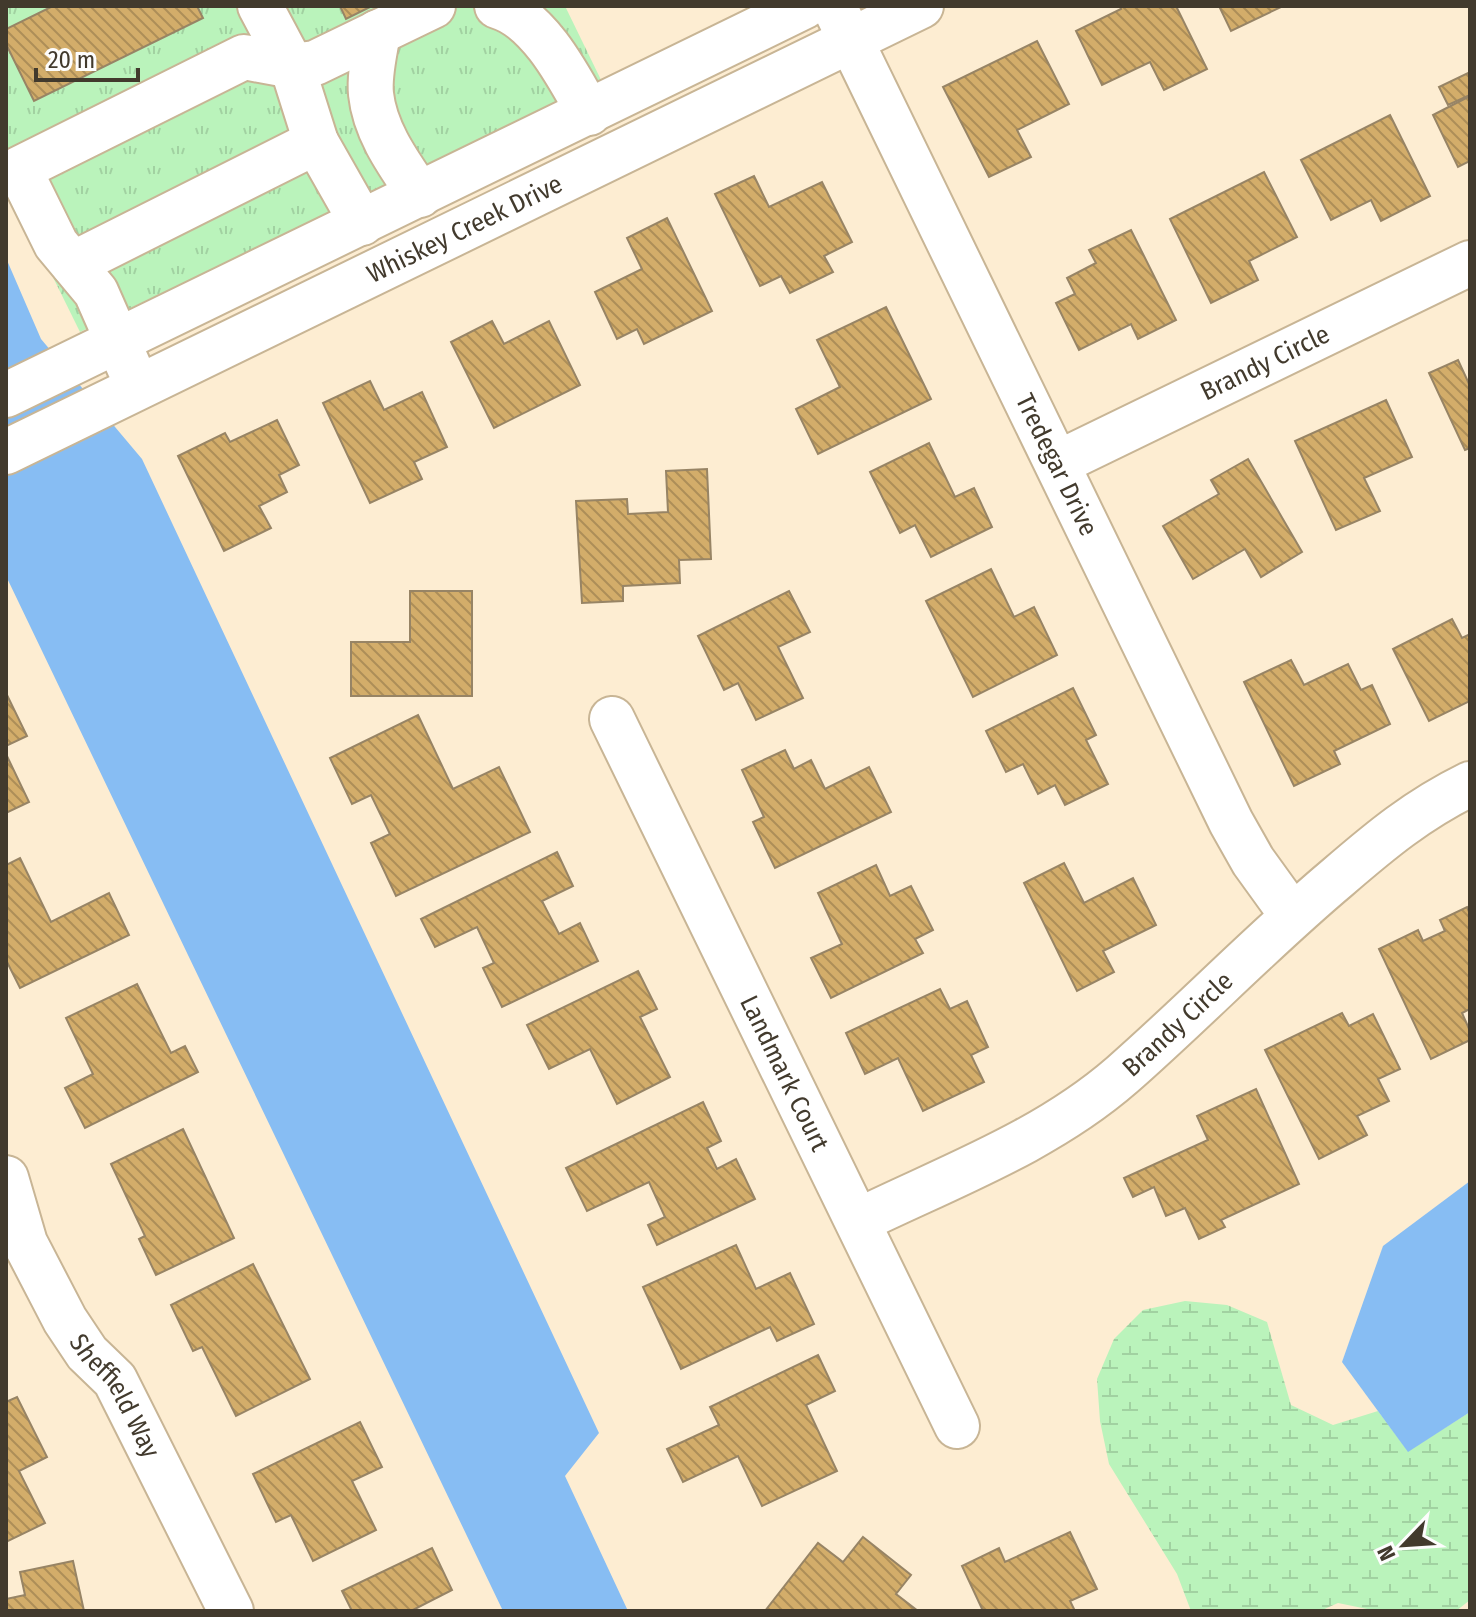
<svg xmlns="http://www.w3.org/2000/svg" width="1476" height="1617" viewBox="0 0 1476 1617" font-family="'Fira Sans Condensed',sans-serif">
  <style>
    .grass { fill: url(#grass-tufts) }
    .wetland { fill: url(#wetland-marsh) }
    .water { fill: #87bdf3 }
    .building { fill: url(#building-back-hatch); stroke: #978465; stroke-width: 2 }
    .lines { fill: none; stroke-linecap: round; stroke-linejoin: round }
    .minor-casing { stroke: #c8b595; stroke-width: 48 }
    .minor { stroke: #fff; stroke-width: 44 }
    .labels { text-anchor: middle; stroke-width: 8; stroke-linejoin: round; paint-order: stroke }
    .street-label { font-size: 26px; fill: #423a2d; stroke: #fdfdfd }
  </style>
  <defs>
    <pattern id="grass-tufts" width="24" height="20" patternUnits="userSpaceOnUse" patternTransform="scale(2)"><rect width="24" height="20" fill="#baf3bb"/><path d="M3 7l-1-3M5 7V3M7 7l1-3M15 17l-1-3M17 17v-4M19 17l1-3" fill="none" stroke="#a1d1a1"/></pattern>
    <pattern id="wetland-marsh" width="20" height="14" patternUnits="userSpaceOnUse" patternTransform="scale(2)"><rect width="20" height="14" fill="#baf3bb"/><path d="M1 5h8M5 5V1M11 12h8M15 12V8" fill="none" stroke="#a1d1a1"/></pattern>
    <pattern id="building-back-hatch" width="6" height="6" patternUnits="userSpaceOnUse" patternTransform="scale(2)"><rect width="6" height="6" fill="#d3ad6a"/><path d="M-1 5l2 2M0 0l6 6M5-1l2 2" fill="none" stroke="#ad8e58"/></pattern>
  </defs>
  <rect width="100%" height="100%" fill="#fdedd2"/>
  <polygon class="grass" points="6,6 565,6 603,84 80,332 6,182"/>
  <polygon class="wetland" points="1185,1301 1227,1305 1267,1322 1291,1405 1333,1425 1378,1411 1408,1451 1470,1412 1470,1600 1456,1611 1377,1611 1338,1603 1320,1611 1191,1611 1177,1574 1109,1464 1100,1421 1097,1379 1114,1339 1143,1310"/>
  <g class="water">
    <polygon points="6,258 41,339 142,459 599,1433 565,1476 628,1611 503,1611 6,576"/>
    <polygon points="1470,1181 1470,1412 1408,1452 1342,1362 1383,1246"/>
  </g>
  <g class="building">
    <polygon points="53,6 197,6 203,18 34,101 6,44 6,29"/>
    <polygon points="340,6 372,6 346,19"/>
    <polygon points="1120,6 1176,6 1207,69 1164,90 1150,62 1102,85 1076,31 1121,9"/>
    <polygon points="1219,6 1283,6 1231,31"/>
    <polygon points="1037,41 1069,104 1017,130 1031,157 989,177 943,87"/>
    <polygon points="1470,72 1470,95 1448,105 1439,87"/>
    <polygon points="1470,96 1470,161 1458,167 1433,115"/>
    <polygon points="1390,115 1430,196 1381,221 1371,200 1331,220 1301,160"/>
    <polygon points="1264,172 1297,237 1249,261 1258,280 1211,303 1170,219"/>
    <polygon points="754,176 769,207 822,182 852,242 824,256 833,272 790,293 781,276 760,286 715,194"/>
    <polygon points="667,218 712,311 644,344 637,329 617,339 595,292 642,269 627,238"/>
    <polygon points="1131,230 1176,320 1138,339 1131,324 1079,350 1056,303 1075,294 1067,278 1096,263 1089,250"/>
    <polygon points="886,307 931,399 818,454 796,409 840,387 817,340"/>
    <polygon points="492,321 504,344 549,321 580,385 494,428 451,342"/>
    <polygon points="1458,360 1470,386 1470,448 1465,450 1429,373"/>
    <polygon points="370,381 384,410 422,392 447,447 414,462 422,479 370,503 323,403"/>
    <polygon points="1386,400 1412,457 1364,478 1380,511 1336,530 1295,441"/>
    <polygon points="277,420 299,465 279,475 287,492 259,506 271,528 224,551 178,456 225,433 230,442"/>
    <polygon points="929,443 955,497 974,488 992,527 931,557 915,525 900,533 870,472"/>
    <polygon points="1248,459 1302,552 1261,577 1245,549 1193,579 1163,526 1219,494 1211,480"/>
    <polygon points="707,469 711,559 679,560 680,583 623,586 623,601 582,603 576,501 627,499 628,514 668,512 666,471"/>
    <polygon points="991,569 1014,617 1034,607 1057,655 973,697 926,601"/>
    <polygon points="410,591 472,591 472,696 351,696 351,642 410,642"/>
    <polygon points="789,591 810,632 778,647 803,698 756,720 738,683 724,690 698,636"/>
    <polygon points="1452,619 1462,638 1470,634 1470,701 1429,721 1393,649"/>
    <polygon points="1291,660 1304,685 1348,664 1361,690 1372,685 1390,724 1334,751 1340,764 1294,786 1244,682"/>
    <polygon points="1073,688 1096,735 1086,740 1108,784 1065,805 1055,785 1038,794 1023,764 1006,772 986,731"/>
    <polygon points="6,693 27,736 6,746"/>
    <polygon points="418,715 453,789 499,767 530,832 396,896 371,843 390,834 371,795 352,804 330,758"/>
    <polygon points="785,750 794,769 811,760 825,789 869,767 891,812 775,868 753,822 764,817 742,770"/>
    <polygon points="6,754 29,802 6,813"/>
    <polygon points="557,852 573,886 542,901 559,934 580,923 598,961 502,1007 483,968 494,963 477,927 435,947 421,919"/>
    <polygon points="20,858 51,922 109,893 129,935 20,988 6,960 6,865"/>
    <polygon points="1064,863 1084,903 1133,878 1156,925 1103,951 1114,972 1077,991 1024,883"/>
    <polygon points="876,865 890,896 911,886 933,930 915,939 923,953 831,998 811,958 842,944 818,893"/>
    <polygon points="1467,907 1470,914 1470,1009 1462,1013 1470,1031 1470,1040 1431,1059 1379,949 1418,930 1423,941 1445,931 1440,920"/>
    <polygon points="638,971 657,1009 640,1017 670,1077 617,1104 590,1049 549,1069 527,1025"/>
    <polygon points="137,984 171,1053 185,1046 198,1072 85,1128 65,1088 93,1074 66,1018"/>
    <polygon points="940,989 950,1009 967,1001 988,1047 971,1055 984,1082 923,1111 898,1058 865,1074 846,1033"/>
    <polygon points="1342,1013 1349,1026 1373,1014 1400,1069 1378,1079 1389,1101 1357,1116 1367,1135 1319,1159 1265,1050"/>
    <polygon points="1256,1089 1299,1184 1221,1220 1225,1227 1199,1239 1185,1208 1166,1216 1154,1187 1133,1197 1124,1178 1208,1140 1197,1116"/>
    <polygon points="703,1102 721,1141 707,1148 717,1169 736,1159 755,1199 657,1245 648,1225 665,1217 649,1182 587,1211 566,1168"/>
    <polygon points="183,1129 234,1238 156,1275 139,1239 145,1236 111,1164"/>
    <polygon points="736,1245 756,1289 790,1273 814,1324 777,1341 770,1327 681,1369 643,1287"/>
    <polygon points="253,1264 310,1379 236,1416 202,1347 193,1351 171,1305"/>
    <polygon points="818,1355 835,1391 806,1405 837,1471 762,1506 738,1456 683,1482 667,1449 719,1425 710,1407"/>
    <polygon points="17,1397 47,1457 19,1471 45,1523 6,1542 6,1402"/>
    <polygon points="360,1422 382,1467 352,1481 376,1530 313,1561 291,1515 276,1522 253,1474"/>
    <polygon points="1070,1532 1097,1589 1070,1601 1075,1611 983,1611 962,1566 999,1548 1005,1562"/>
    <polygon points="863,1537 911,1575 896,1594 918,1611 765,1611 818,1543 843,1562"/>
    <polygon points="432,1548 452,1590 411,1611 352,1611 342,1591"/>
    <polygon points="73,1561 84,1611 7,1611 6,1599 25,1595 20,1572"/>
  </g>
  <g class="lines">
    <g class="minor-casing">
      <g id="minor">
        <polyline points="260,6 292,66 316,142"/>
        <path d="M497,6C539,18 569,77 589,113"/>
        <path id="s1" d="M834,6L1231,822L1253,861L1292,915"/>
        <path d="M378,32C375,52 369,74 371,94C375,132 399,164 420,195"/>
        <polyline points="73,264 316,142 362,223"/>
        <polyline points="129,367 96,292 56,244 19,169 244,57 292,66 315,63 433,6"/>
        <polyline points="6,395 805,6"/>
        <path id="s2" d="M6,452L921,6"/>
        <path id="s3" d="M1058,463L1470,263"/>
        <path id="s4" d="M612,719L957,1426"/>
        <path id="s5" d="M6,1178L25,1243L65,1320L87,1353L115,1380L231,1611"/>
        <path id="s6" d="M858,1221C948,1177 1045,1142 1122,1075C1195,1011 1262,941 1337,878C1381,840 1417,810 1470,784"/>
      </g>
    </g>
    <use href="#minor" class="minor"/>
  </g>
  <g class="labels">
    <g class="street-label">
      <text dy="9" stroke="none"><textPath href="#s2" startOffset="510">Whiskey Creek Drive</textPath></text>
      <text dy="9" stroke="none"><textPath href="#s3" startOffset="230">Brandy Circle</textPath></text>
      <text dy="9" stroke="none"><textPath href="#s1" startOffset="510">Tredegar Drive</textPath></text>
      <text dy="9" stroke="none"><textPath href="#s6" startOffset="378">Brandy Circle</textPath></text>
      <text dy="9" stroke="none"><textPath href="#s4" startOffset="394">Landmark Court</textPath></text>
      <text dy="9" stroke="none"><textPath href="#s5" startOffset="246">Sheffield Way</textPath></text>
    </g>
  </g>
  <rect width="1476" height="1617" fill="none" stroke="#423a2d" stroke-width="16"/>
  <g transform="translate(1404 1545) rotate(245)" stroke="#fdfdfd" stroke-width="6" paint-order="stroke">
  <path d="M0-6L14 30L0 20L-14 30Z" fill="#423a2d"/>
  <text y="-12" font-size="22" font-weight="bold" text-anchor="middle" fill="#423a2d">N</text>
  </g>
  <path d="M36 68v12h102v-12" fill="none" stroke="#423a2d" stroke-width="4"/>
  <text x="48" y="68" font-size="24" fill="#423a2d" stroke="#fdfdfd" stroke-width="6" paint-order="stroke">20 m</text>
</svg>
